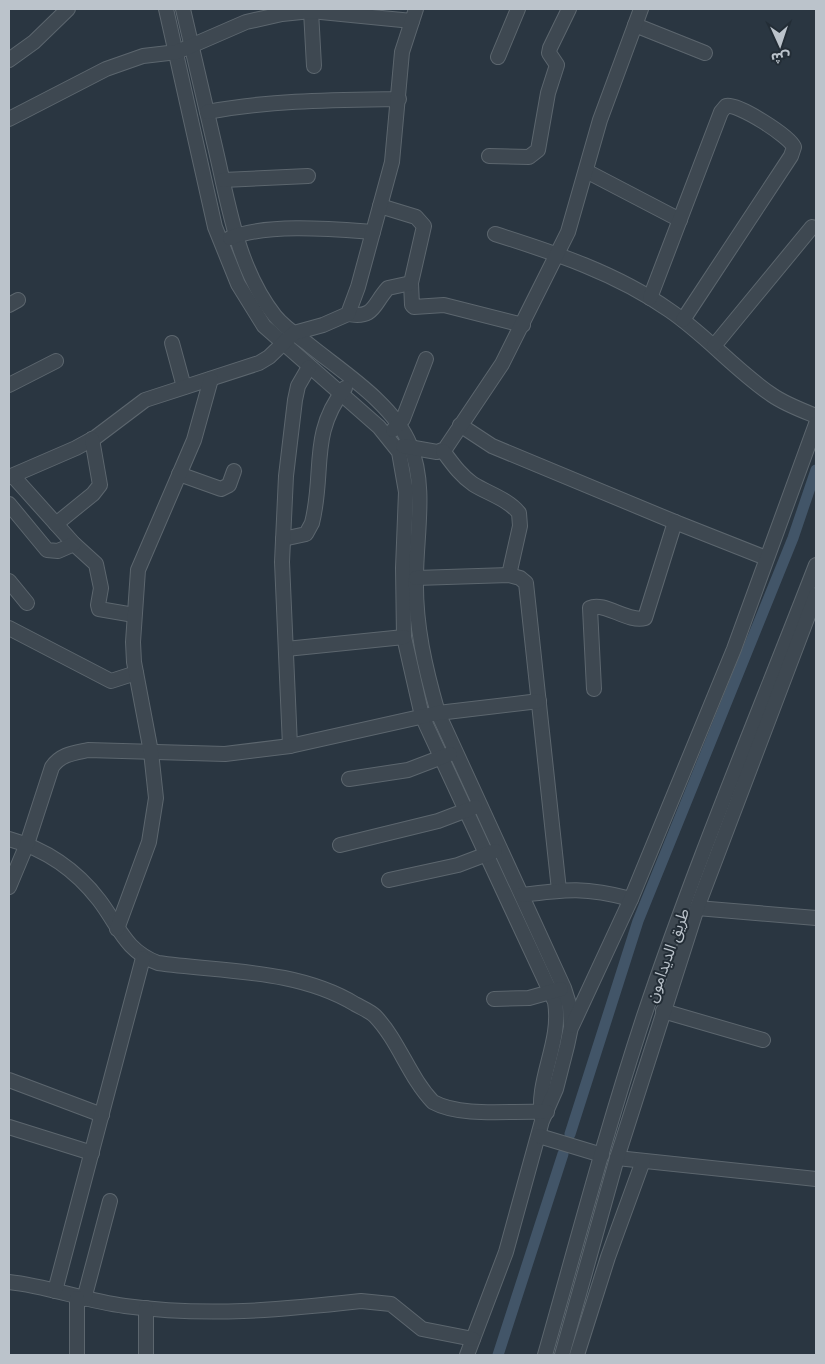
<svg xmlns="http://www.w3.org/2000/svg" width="825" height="1364" viewBox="0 0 825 1364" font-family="'Nunito Sans','Noto Sans Arabic',sans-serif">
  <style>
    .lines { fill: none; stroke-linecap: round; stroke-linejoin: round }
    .canal { stroke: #425568; stroke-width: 11 }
    .minor-casing { stroke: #5c666e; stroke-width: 16 }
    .minor { stroke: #3e4851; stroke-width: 14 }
    .labels { text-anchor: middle; stroke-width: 4; stroke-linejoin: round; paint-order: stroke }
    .street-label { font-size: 16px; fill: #bbc3cb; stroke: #232d36 }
  </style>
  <rect width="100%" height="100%" fill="#2a3641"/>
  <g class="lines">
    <g class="canal">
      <polyline points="570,1134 638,921 793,538 816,470"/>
      <polyline points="498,1355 563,1154"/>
    </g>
    <g class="minor-casing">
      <g id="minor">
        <path d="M166,9L215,227L238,284L264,326L379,427L399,452L406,492L403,568L404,637L422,716L555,1002C562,1043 535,1080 542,1120"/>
        <path d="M183,9C194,56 205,103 216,151C229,207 238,269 275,316C284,327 296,335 308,344C341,371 394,404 410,445C427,486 416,535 416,578C415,625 425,668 438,713L564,988L570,1007L571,1027L567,1046L556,1089L542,1121L506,1252L467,1355"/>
        <polyline points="311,11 314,66"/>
        <polyline points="635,25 705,53"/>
        <polyline points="498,57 518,9"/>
        <polyline points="9,60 34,42 68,9"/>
        <path d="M207,112C271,100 334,100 399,99"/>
        <polyline points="9,119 106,69 143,56 177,52 246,22 282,14 311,11 412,21"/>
        <polyline points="489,156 529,157 538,150 548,93 557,65 549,53 550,48 569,9"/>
        <polyline points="586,171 680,220"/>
        <polyline points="223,180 308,176"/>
        <path d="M495,234C555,253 616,273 669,310C706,335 735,370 772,395C785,404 801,410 816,416"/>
        <path d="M230,238C267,223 333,229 373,232"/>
        <polyline points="411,283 412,305 414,307 444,305 523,325"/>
        <path d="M650,298L721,112L726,106C738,103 789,136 794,147L791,156L683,320"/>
        <polyline points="9,305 18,300"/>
        <path d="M348,314C375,319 373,304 388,288L411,283L424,226L416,217L380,206"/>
        <polyline points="172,343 184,387"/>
        <polyline points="714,346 812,227"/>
        <polyline points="9,385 56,361"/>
        <polyline points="460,425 492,446 675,522"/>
        <polyline points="393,430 403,419 426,359"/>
        <polyline points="403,446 437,452 445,449 502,364 568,232 600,120 641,9"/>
        <path d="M443,451C452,463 460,475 473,484C487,493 508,499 519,513L520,526L509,575"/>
        <polyline points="179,474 221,489 229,485 234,471"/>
        <polyline points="13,476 74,544 96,564 101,588 98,605 99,609 134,615"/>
        <polyline points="9,477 76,448 96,437 145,400 259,363 269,357 294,333 323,325 348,314 358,287 392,162 402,52 416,9"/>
        <polyline points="9,504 47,550 58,551 74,544"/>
        <polyline points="56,524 93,494 100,485 92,439"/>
        <path d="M283,539L306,534L312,523C325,471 309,434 345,388"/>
        <polyline points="416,578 509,575 520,578 526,583 559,890"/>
        <polyline points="9,581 27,603"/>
        <polyline points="9,628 111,681 136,673"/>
        <polyline points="286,649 404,637"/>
        <path d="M594,689L590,608C604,601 628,623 645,618L675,522L766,558"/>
        <polyline points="290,746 282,562 286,476 295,400 298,386 309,367"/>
        <polyline points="349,779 408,770 450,754"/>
        <path d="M9,839C45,849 76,870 99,900C119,926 125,951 158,963C223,972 297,969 355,1004C362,1008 370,1011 375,1016C399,1041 409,1077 433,1102C462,1118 514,1110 547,1112"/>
        <polyline points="340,845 438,821 475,807"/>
        <polyline points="389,880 458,865 495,851"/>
        <path d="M9,887L27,844L52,767C61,754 74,753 88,750L225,754L290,746L438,713L539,701"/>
        <path d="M522,895C567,889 586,887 631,899"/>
        <polyline points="697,908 816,918"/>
        <polyline points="117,929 149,842 156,798 151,752 134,662 133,642 138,570 194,440 211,379"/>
        <polyline points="494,999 529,998 561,989"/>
        <polyline points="663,1011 763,1040"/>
        <polyline points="572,1026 631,899 734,649 816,424"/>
        <polyline points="9,1080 102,1115"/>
        <polyline points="9,1127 92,1153"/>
        <polyline points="539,1136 602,1155"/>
        <polyline points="617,1158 816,1179"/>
        <path d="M9,1282C48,1286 85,1301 125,1306C208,1317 279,1310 361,1301L391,1304L422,1329L473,1339"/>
        <polyline points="55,1291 143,958"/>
        <polyline points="84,1299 110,1201"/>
        <polyline points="77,1355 77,1298"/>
        <polyline points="146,1355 146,1308"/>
        <path d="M545,1355C577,1242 607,1128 644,1016C695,864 758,715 816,565"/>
        <polyline points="562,1355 617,1158 697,908 816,595"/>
        <polyline points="577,1355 608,1257 643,1161"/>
      </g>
    </g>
    <use href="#minor" class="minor"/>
  </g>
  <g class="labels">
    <g class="street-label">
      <text transform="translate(667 955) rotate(-70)" y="6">طريق الديدامون</text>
    </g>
  </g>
  <rect width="825" height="1364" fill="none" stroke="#bbc3cb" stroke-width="20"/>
  <g transform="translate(780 45) rotate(177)" stroke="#232d36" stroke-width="4" paint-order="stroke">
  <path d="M0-4L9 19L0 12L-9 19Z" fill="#bbc3cb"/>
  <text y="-8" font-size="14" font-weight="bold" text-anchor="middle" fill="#bbc3cb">ش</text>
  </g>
</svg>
